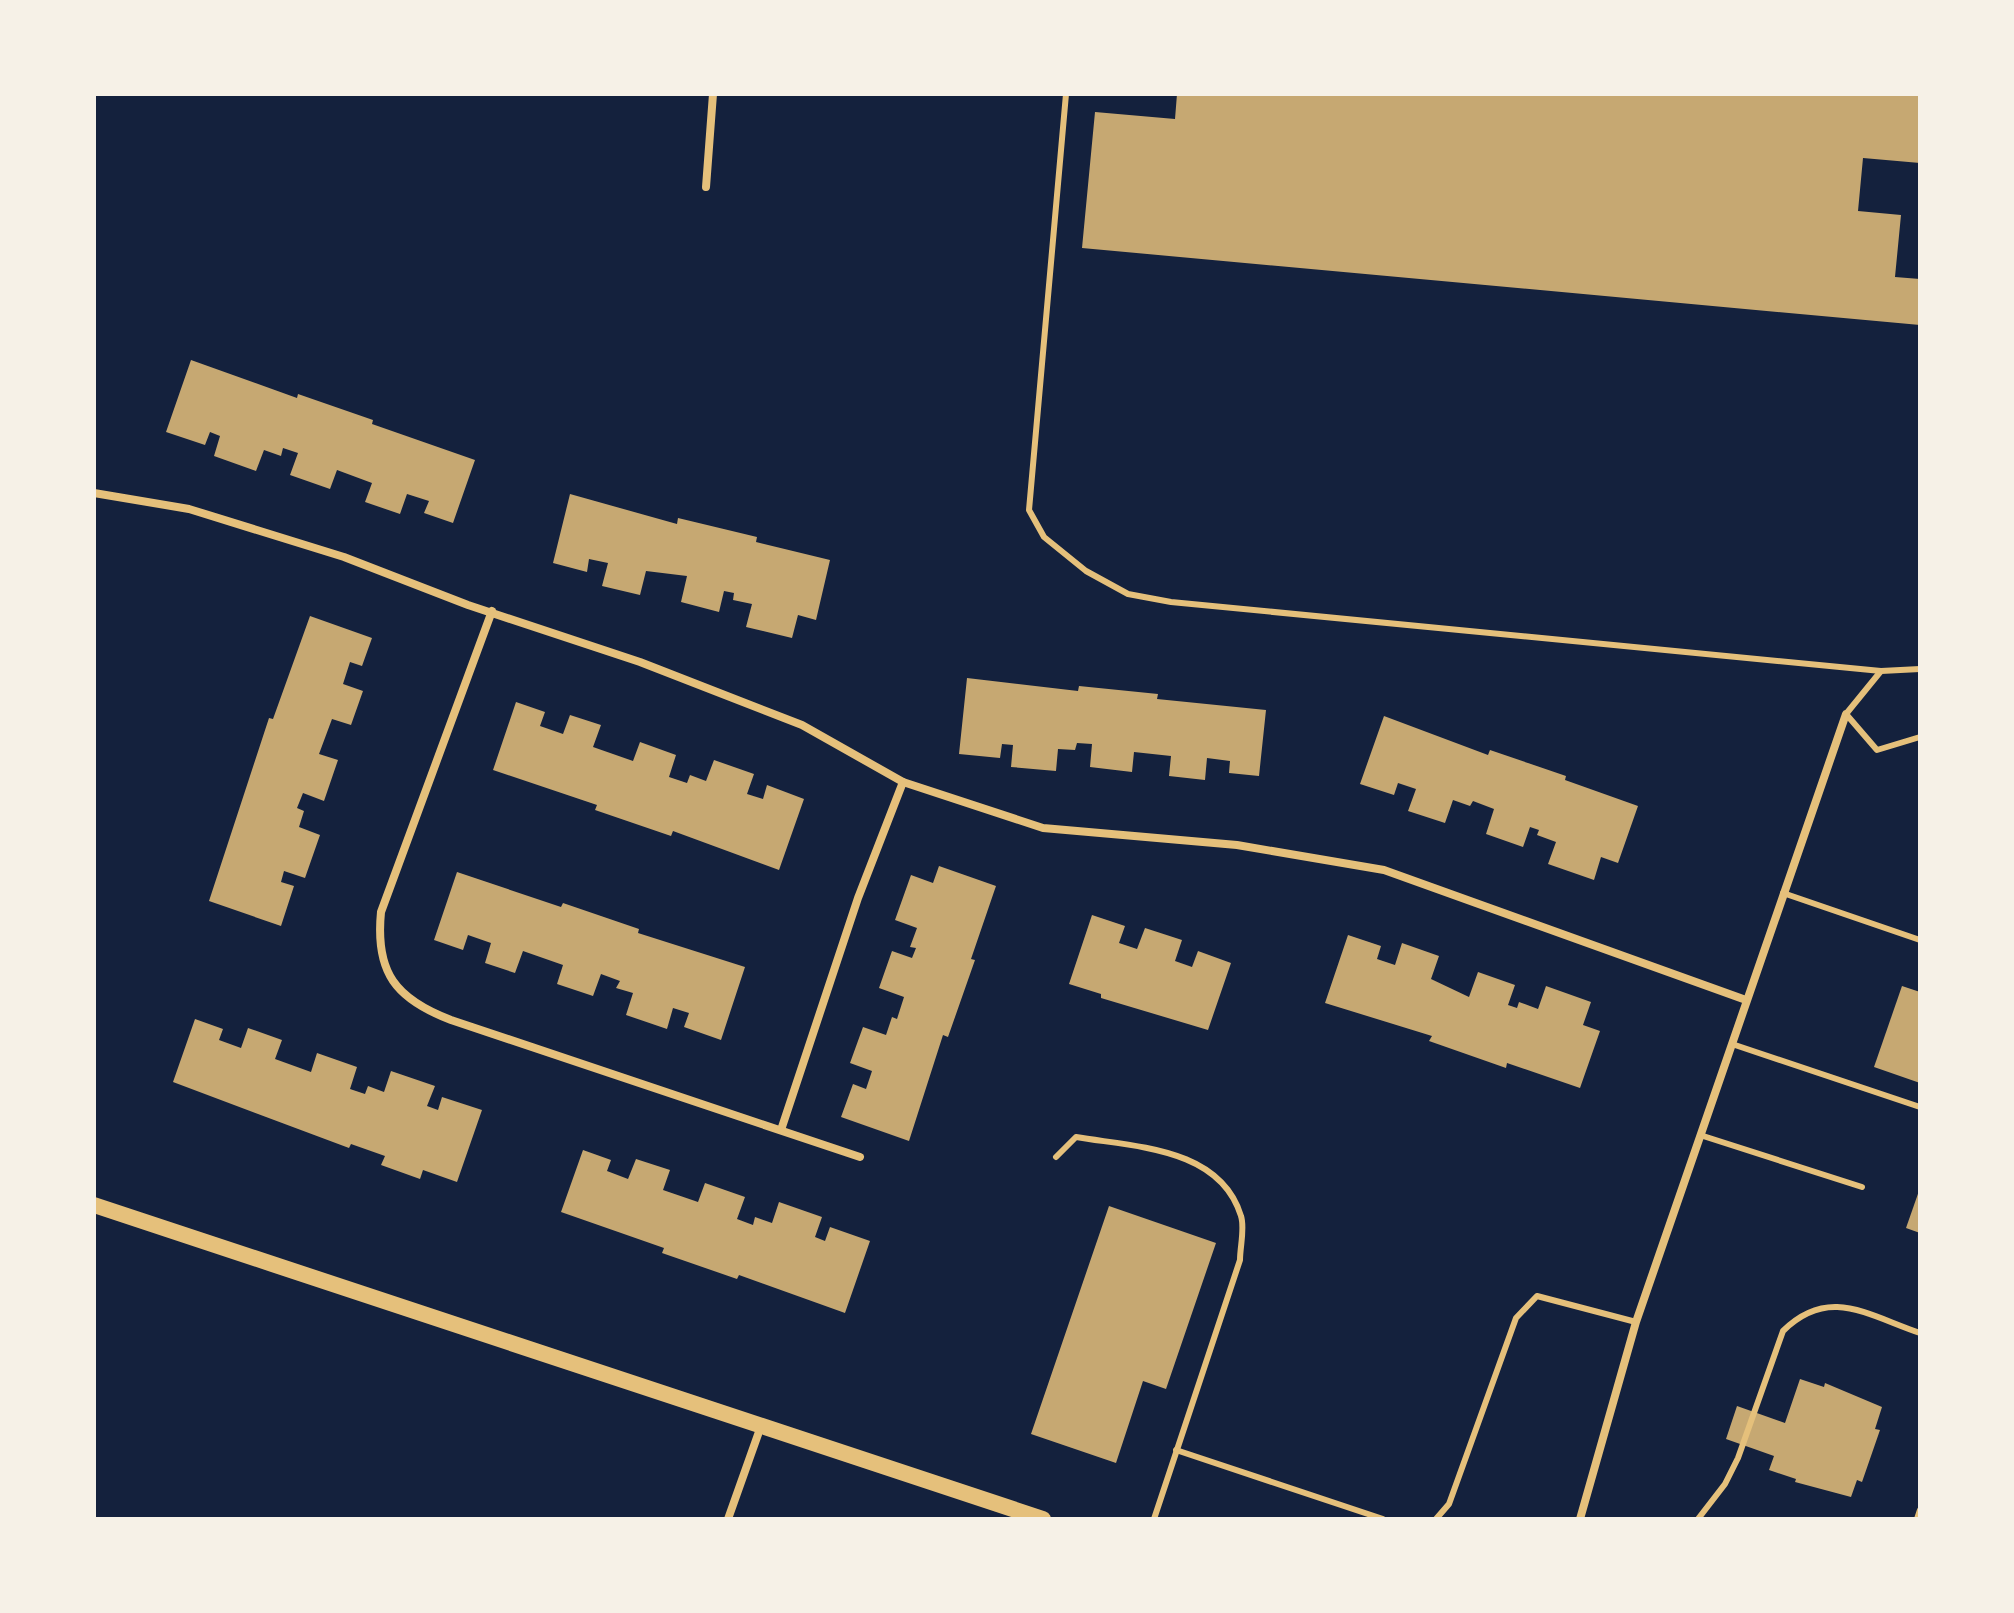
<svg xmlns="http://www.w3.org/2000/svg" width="2014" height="1613" viewBox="0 0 2014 1613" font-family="Arial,sans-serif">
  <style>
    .building { fill: #c6a872 }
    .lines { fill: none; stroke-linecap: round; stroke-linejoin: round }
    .service { stroke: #e5c07b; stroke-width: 6 }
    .minor { stroke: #e5c07b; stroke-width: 8 }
    .secondary { stroke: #e5c07b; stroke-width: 16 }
  </style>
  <rect width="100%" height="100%" fill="#14213d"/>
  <g class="building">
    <polygon points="1177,94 1920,94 1920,163 1863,158 1858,211 1901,215 1895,277 1920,279 1920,325 1082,248 1095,112 1175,119"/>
    <polygon points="191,360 297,398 298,394 373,420 372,424 475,460 453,523 424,513 429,501 407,494 400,514 365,502 372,483 337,470 330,489 290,475 298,453 283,448 281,456 264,450 256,471 214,456 220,436 210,432 205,445 166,432"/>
    <polygon points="570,494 677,524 678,518 757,537 756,542 830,560 816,620 798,615 792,638 746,627 752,604 733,600 734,593 724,591 719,612 681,602 687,576 646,571 640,595 602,586 608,563 589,559 587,572 553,563"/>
    <polygon points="310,616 372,638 362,666 350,662 343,684 363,691 351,725 332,719 319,754 338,760 324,801 303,793 297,808 304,811 299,827 320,835 305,878 284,871 281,882 294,886 281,926 209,901 269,718 273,719"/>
    <polygon points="967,678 1078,691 1079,686 1158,694 1157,699 1266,710 1259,776 1229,773 1230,761 1207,758 1205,780 1169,776 1171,756 1134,752 1132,772 1090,767 1092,744 1077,743 1075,750 1058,749 1056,771 1011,767 1013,745 1002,744 1000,758 959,754"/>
    <polygon points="516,702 545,712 540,726 563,734 570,715 601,725 593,747 633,761 640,742 676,755 669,777 687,783 690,775 706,781 714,760 754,774 747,794 763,799 767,785 804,799 779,870 673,831 671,836 595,810 597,805 493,770"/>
    <polygon points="1384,716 1488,755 1490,750 1566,776 1565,780 1638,806 1618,863 1601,857 1594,880 1548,864 1556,842 1537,835 1539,830 1530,827 1523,847 1486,834 1494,809 1473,801 1470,806 1453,800 1445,823 1408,811 1416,789 1398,783 1394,795 1360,784"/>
    <polygon points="939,866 996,886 971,959 975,960 948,1037 943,1035 909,1141 841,1117 853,1084 866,1089 872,1071 850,1063 863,1027 886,1035 892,1017 897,1019 904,997 879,988 892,951 912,958 916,948 910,947 917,928 895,920 911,875 933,883"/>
    <polygon points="457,872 561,907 563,903 639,929 638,933 745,967 721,1040 684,1027 689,1013 673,1008 667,1029 626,1015 633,993 616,988 620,981 601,974 593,996 557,984 563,965 523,951 515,973 485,963 491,943 468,935 463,950 434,940"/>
    <polygon points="1092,915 1125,926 1119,943 1137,949 1145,928 1182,940 1175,961 1192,967 1198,951 1231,963 1208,1030 1101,998 1101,994 1069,984"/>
    <polygon points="1348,935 1381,946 1377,959 1395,965 1402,943 1439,956 1431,979 1469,997 1478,972 1515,985 1508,1005 1517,1008 1519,1002 1538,1009 1546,986 1591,1002 1583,1025 1600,1031 1580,1088 1507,1063 1506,1068 1429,1041 1432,1036 1325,1003"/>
    <polygon points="1902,986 1920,992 1920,1083 1874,1067"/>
    <polygon points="195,1019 223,1029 219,1040 241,1048 248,1028 282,1040 275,1059 311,1072 317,1053 357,1067 350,1089 365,1094 368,1086 384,1092 391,1071 435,1086 427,1106 438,1110 442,1097 482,1110 457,1182 423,1170 420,1179 381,1165 385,1156 351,1144 349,1148 173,1082"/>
    <polygon points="583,1150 611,1160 607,1171 628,1179 636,1159 670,1170 663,1190 698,1202 705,1183 745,1197 737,1219 753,1225 755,1217 772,1223 779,1202 822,1217 815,1237 825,1241 830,1227 870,1241 845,1313 739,1275 737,1279 662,1253 664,1248 561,1212"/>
    <polygon points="1920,1188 1920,1233 1906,1228"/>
    <polygon points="1109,1206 1216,1243 1166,1389 1143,1381 1116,1463 1031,1434"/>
    <polygon points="1800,1379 1824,1387 1825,1383 1882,1407 1875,1429 1880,1430 1862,1482 1857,1480 1851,1497 1795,1482 1796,1479 1769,1470 1774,1456 1726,1439 1737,1406 1785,1423"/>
  </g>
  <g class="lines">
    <g class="service">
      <polyline points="1066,94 1029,510 1044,537 1086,571 1128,594 1171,602 1881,671"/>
      <polyline points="1920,669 1881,671 1846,714 1877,750 1920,737"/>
      <polyline points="1783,893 1920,940"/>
      <polyline points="1732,1044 1920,1107"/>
      <polyline points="1700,1135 1862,1187"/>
      <path d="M1056,1157L1076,1137C1134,1147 1220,1147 1241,1216C1245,1228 1240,1247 1240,1260L1154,1519"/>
      <polyline points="1176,1450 1383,1519"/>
      <polyline points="1436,1519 1449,1504 1516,1318 1537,1296 1636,1322"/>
      <path d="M1698,1519L1725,1484L1738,1458L1783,1331C1829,1286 1867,1315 1920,1333"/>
      <polyline points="1917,1519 1920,1510"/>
    </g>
    <g class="minor">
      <polyline points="706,187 713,94"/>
      <polyline points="94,493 189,509 344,557 468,605 640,662 802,725 903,782 1043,828 1237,845 1384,870 1746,1000"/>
      <path d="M492,611L381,912C375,973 396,999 451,1020L860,1157"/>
      <polyline points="781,1130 858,898 903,782"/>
      <polyline points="728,1519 761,1426"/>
      <polyline points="1580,1519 1636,1322 1846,714"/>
    </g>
    <polyline class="secondary" points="94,1205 1043,1519"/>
  </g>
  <rect width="2014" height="1613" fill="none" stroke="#f6f1e7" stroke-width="192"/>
</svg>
